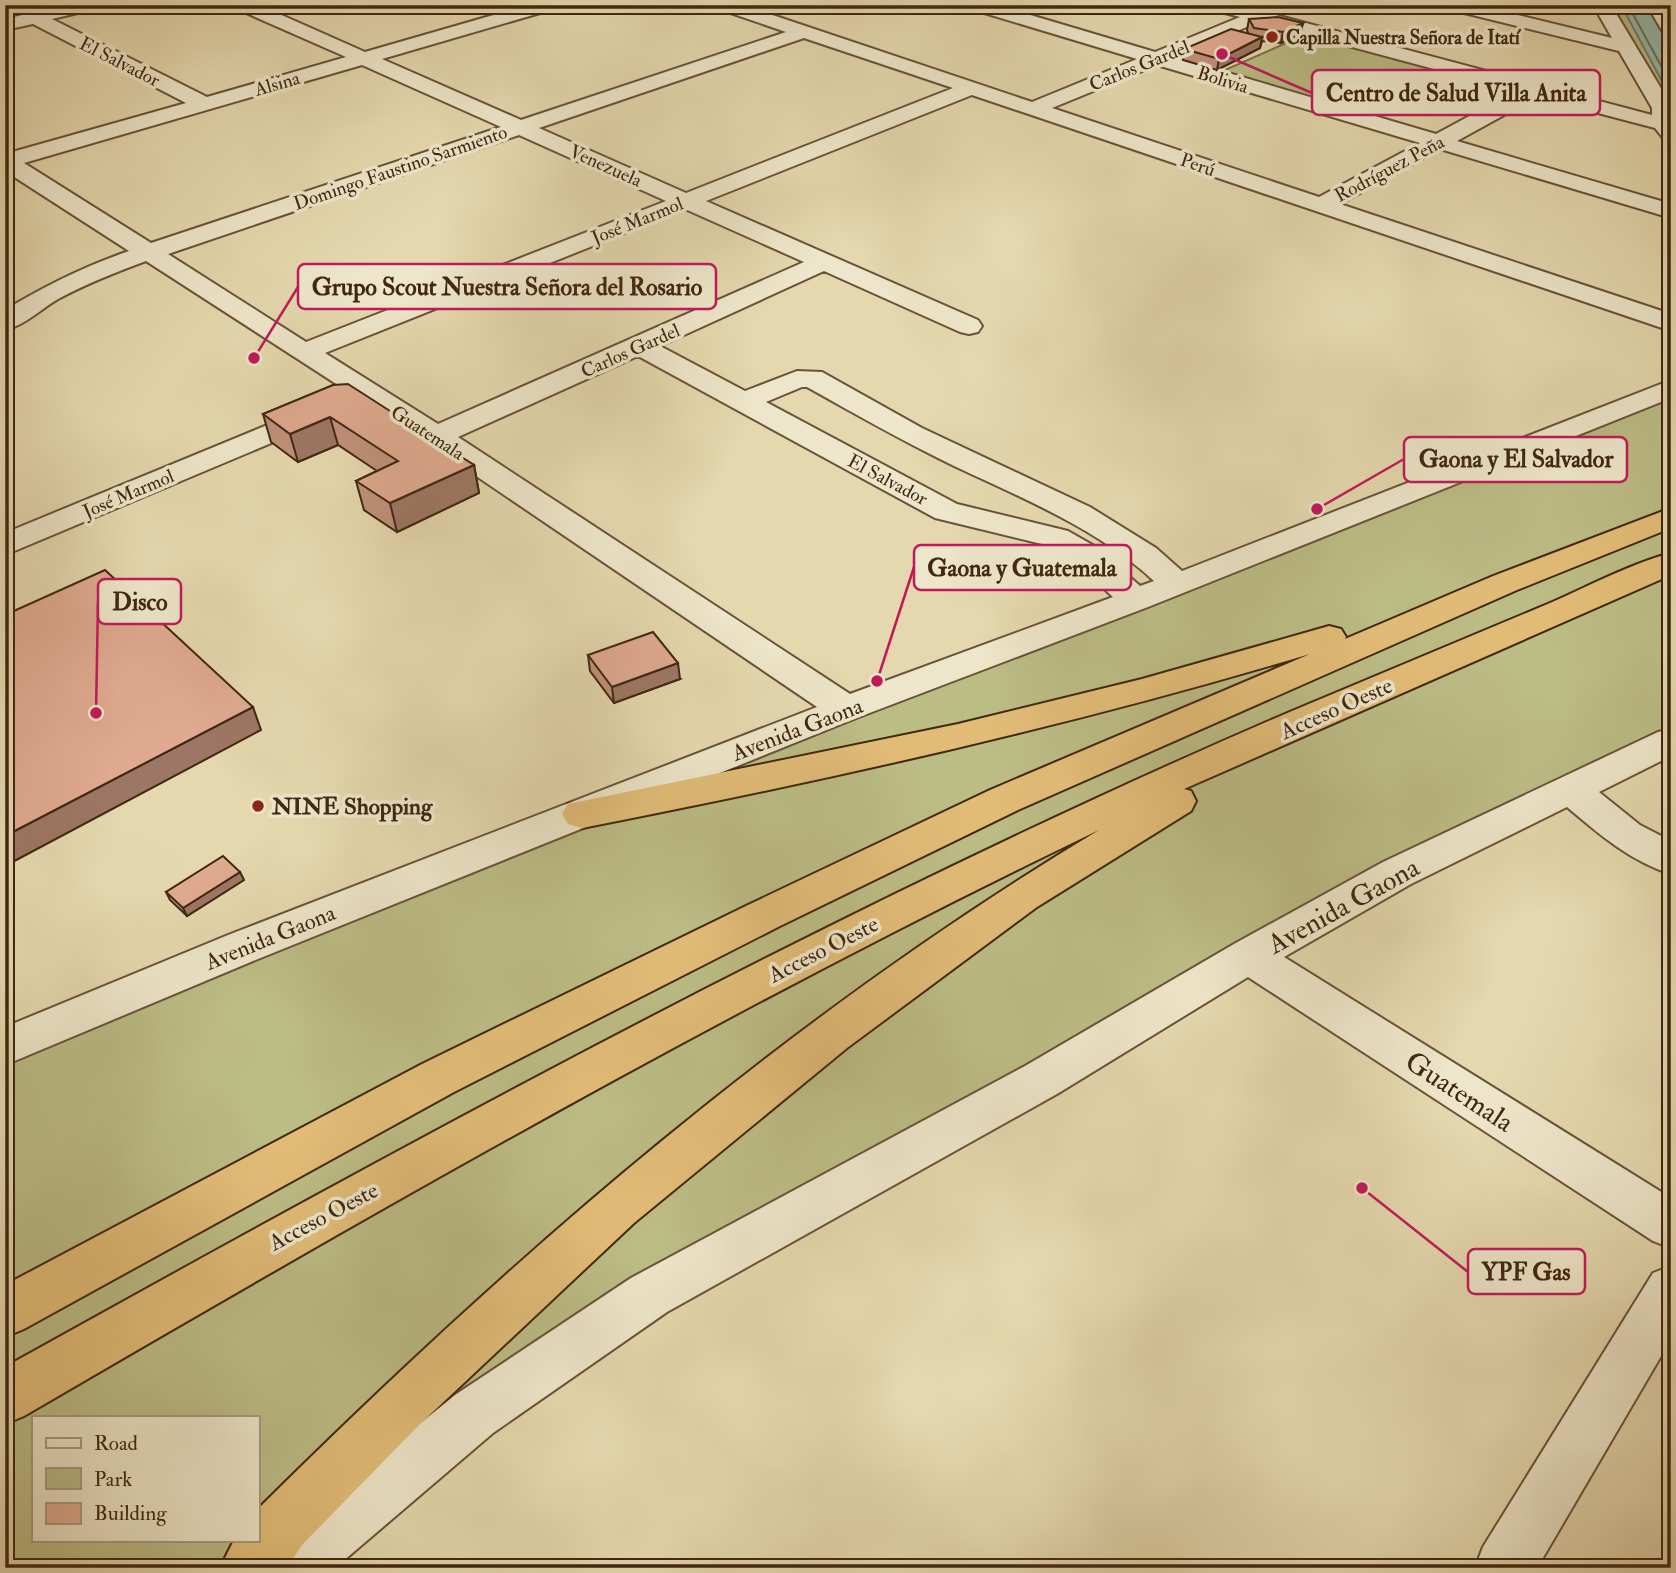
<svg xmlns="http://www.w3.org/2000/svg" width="1676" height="1573" viewBox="0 0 1676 1573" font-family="'IM FELL Double Pica',serif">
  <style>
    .green { fill: #bcbc85; stroke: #7e724c; stroke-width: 2; fill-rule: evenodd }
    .water { fill: #96baaa; stroke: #737f6d; stroke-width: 2 }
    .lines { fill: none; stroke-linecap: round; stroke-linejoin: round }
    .shore { stroke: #6a705e; stroke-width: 2 }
    .minor-casing { stroke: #685339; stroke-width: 4 }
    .highway-casing { stroke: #3f2712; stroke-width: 4 }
    .minor { fill: #eee6ca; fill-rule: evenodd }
    .highway { fill: #e2bc77; fill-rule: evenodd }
    .wall { fill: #c1927c; stroke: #3f2712; stroke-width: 2 }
    .shaded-wall { fill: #9d7765; stroke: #3f2712; stroke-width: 2 }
    .building { fill: #e0aa90; stroke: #3f2712; stroke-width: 2 }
    .poi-dot { fill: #8f2418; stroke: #eee6ca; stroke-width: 2.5 }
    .labels { text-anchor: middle; stroke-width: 7; stroke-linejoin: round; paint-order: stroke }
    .far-poi-label { font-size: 19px; font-weight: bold; fill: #3f2712; stroke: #eee6ca; text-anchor: start }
    .far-street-label { font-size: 19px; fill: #3f2712; stroke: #eee6ca }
    .street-label { font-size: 23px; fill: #3f2712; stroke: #eee6ca }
    .poi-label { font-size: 23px; font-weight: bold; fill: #3f2712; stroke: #eee6ca; text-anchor: start }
    .near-street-label { font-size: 28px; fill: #3f2712; stroke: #eee6ca }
    .leader { fill: none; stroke: #c2185b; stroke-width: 2.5 }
    .callout-dot { fill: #c2185b; stroke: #eee6ca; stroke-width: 2.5 }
    .callout { fill: #eee6ca; stroke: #c2185b; stroke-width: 2.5 }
    .callout-label { font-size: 24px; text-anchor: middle; font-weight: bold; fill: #3f2712 }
  </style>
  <rect width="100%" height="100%" fill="#e5d8ae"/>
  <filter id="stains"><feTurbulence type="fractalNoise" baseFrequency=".00286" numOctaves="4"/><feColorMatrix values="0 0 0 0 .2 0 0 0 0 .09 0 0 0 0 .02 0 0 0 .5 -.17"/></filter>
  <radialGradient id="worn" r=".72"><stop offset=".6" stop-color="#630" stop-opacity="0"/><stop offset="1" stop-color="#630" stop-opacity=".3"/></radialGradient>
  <g class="green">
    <polygon points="1602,5 1656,5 1671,30 1671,133"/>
    <polygon points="1307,34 1445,71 1356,114 1218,73"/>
    <path d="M1671,388V741L649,1295L289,1568H5V1047ZM33,1417H257V1540H33Z"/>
  </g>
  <polygon class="water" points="1621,5 1650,5 1671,41 1671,98"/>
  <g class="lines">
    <polyline class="shore" points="1628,5 1671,84"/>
    <g class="minor-casing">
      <g id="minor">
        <path d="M65,5H98L95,9L52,19L207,97L346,57L237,9L234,5H259L365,52L528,5H557L554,9L382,59L521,120L786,32L719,9L716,5H743L1032,102L1137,59L971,9L968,5H997L1155,52L1240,17L1210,9L1207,5H1238L1269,10L1272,14L1652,115V108L1619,51L1448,9L1445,5H1477L1612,38L1593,5H1611L1671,105V139L1663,138L1655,128L1537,97L1457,141L1671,204V218L1440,149L1340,204L1671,314V331L972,95L706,201L978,320L982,326L978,332L969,334L960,332L824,271L660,346L745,391L797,371L822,372L922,428L1090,507L1156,548L1182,571L1671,380V398L1148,607L859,717L258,959L5,1065V1027L228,935L817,707L426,442L146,261C116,272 86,284 58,299C41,309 25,325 5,330V310C45,286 85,266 129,251L5,171V154L186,103L33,24L5,30V19ZM1259,22L1516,91L1436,134L1174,57ZM804,38L953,88L686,193L539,128ZM362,65L501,127L151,243L24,163ZM1157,65L1420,143L1319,197L1052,108ZM519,135L666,201L306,342L168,254ZM685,209L804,262L438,424L325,353ZM638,356L935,518L1046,545L1074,561L1113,597L850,694L458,437ZM802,387H807C855,414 903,441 952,465C1022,498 1097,528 1154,581L1140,586L1096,547L1068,531L957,504L766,402Z"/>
        <polygon points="1647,5 1665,5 1671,14 1671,36 1664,34"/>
        <polygon points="316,405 326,408 330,414 326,420 5,555 5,533"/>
        <path d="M1671,729V756L1599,792L1640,825L1671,841V874C1630,861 1599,834 1567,807L1411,884L1284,957L1671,1198V1248L1653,1241L1248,977L1057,1094L667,1312L493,1433L335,1568H260L268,1547L455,1395L631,1278L1025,1066L1234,944L1383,862L1658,732Z"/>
        <polygon points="1671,1266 1671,1339 1537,1568 1475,1568 1483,1547 1653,1273"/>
      </g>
    </g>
    <g class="highway-casing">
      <g id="highway">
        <path d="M1671,508V528L1517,590L1018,810L778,927L454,1092L24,1329L5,1337V1285L422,1064L748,905L990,790L1310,654C1071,726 827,780 582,828L568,824L562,814L568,804L958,724L1142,679L1329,626L1341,629L1346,637L1345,639L1493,576Z"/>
        <path d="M1671,553V575L1184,789L1191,791L1196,801L1191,811L1037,907L847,1048L634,1223L418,1426L303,1544L286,1568H220L234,1540H257V1510L263,1504C517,1252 791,1015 1099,830C731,1007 377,1210 24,1416L5,1424V1367C426,1133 849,901 1292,711C1378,675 1464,639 1550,603C1589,586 1630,564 1671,553Z"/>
      </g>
    </g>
    <use href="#minor" class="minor"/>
    <use href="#highway" class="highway"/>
  </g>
  <g class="wall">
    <polygon points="1249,19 1303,23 1300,35 1281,43 1262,41 1260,48 1217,70 1183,60 1184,49 1248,33 1247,30"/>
    <polygon points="333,385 474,465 479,493 397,532 364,510 356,481 377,471 338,445 298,462 271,442 263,414"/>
    <polygon points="588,655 680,679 614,703 590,671"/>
    <polygon points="244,880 187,916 170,900 166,892"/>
  </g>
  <g class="shaded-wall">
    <polygon points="1303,23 1300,35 1281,43 1283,32"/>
    <polygon points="1262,37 1260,48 1217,70 1219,59"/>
    <polygon points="330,417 338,445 298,462 290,434"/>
    <polygon points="474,465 479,493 397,532 390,503"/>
    <polygon points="678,663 680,679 614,703 612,687"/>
    <polygon points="253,707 261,730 5,866 5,836"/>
    <polygon points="240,872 244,880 187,916 183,908"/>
  </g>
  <g class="building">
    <polygon points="1278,17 1303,23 1283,32 1254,28 1249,19"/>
    <polygon points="1231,29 1262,37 1219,59 1184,49"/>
    <polygon points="348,384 474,465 390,503 356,481 398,461 330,417 290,434 263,414 333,385"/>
    <polygon points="105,570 253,707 5,836 5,615"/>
    <polygon points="653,632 678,663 612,687 588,655"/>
    <polygon points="223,856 240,872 183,908 166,892"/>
  </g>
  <g class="poi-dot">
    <circle cx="1272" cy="37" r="7"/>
    <circle cx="258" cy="806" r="7"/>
  </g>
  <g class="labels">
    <g class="far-poi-label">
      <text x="1286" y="44">Capilla Nuestra Señora de Itatí</text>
    </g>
    <g class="far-street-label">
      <text transform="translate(120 61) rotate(27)" y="7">El Salvador</text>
      <text transform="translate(1139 65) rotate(-22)" y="7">Carlos Gardel</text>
      <text transform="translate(1223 79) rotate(17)" y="7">Bolivia</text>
      <text transform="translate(277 83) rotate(-16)" y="7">Alsina</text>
      <text transform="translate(1198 164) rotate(19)" y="7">Perú</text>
      <text transform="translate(606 165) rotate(24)" y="7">Venezuela</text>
      <text transform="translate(400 167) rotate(-19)" y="7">Domingo Faustino Sarmiento</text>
      <text transform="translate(1389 168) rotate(-28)" y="7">Rodríguez Peña</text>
      <text transform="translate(637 220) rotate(-22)" y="7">José Marmol</text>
      <text transform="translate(630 350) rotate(-24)" y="7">Carlos Gardel</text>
      <text transform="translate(428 432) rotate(33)" y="7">Guatemala</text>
      <text transform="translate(888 479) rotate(28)" y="7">El Salvador</text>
      <text transform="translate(128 493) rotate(-23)" y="7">José Marmol</text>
    </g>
    <g class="street-label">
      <text transform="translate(1336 708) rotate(-24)" y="8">Acceso Oeste</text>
      <text transform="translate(797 729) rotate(-21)" y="8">Avenida Gaona</text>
      <text transform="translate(270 937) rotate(-22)" y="8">Avenida Gaona</text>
      <text transform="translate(823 949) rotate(-27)" y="8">Acceso Oeste</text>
      <text transform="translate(323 1216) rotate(-28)" y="8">Acceso Oeste</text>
    </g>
    <g class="poi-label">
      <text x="272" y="814">NINE Shopping</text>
    </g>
    <g class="near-street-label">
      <text transform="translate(1343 905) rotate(-29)" y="10">Avenida Gaona</text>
      <text transform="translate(1460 1091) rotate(33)" y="10">Guatemala</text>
    </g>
  </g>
  <path class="leader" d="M1222 54L1312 93M254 358L298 287M1317 509L1404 459M877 681L914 567M96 713L98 602M1362 1188L1468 1272"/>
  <g class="callout-dot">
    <circle cx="1222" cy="54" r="7"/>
    <circle cx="254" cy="358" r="7"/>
    <circle cx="1317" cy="509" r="7"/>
    <circle cx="877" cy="681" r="7"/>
    <circle cx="96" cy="713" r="7"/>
    <circle cx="1362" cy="1188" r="7"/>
  </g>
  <g class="callout">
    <rect x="1312" y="70" width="288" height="45" rx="7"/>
    <rect x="298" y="264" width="418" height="45" rx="7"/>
    <rect x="1404" y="437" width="223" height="45" rx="7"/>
    <rect x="914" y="545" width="217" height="45" rx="7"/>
    <rect x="98" y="579" width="83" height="45" rx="7"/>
    <rect x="1468" y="1249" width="117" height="45" rx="7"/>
  </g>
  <g class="callout-label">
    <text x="1456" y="101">Centro de Salud Villa Anita</text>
    <text x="507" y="295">Grupo Scout Nuestra Señora del Rosario</text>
    <text x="1516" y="467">Gaona y El Salvador</text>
    <text x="1022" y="576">Gaona y Guatemala</text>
    <text x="140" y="610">Disco</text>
    <text x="1526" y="1280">YPF Gas</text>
  </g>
  <rect width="1676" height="1573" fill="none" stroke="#e5d8ae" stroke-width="28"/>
  <rect x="7" y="7" width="1662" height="1559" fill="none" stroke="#3f2712" stroke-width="3.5"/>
  <rect x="14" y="14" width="1648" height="1545" fill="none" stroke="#3f2712" stroke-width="2"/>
  <rect x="32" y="1416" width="228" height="126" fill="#eee6ca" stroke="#a89a80" stroke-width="2"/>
  <rect x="46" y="1438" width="35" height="10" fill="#eee6ca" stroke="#a89a80" stroke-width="2"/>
  <text x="94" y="1450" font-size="21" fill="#3f2712">Road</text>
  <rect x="46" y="1468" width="35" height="21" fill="#bcbc85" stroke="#a89a80" stroke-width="2"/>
  <text x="94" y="1486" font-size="21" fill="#3f2712">Park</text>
  <rect x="46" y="1503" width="35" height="21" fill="#e0aa90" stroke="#a89a80" stroke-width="2"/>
  <text x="94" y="1520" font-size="21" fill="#3f2712">Building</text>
  <rect width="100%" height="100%" filter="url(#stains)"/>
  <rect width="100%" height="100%" fill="url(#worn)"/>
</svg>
